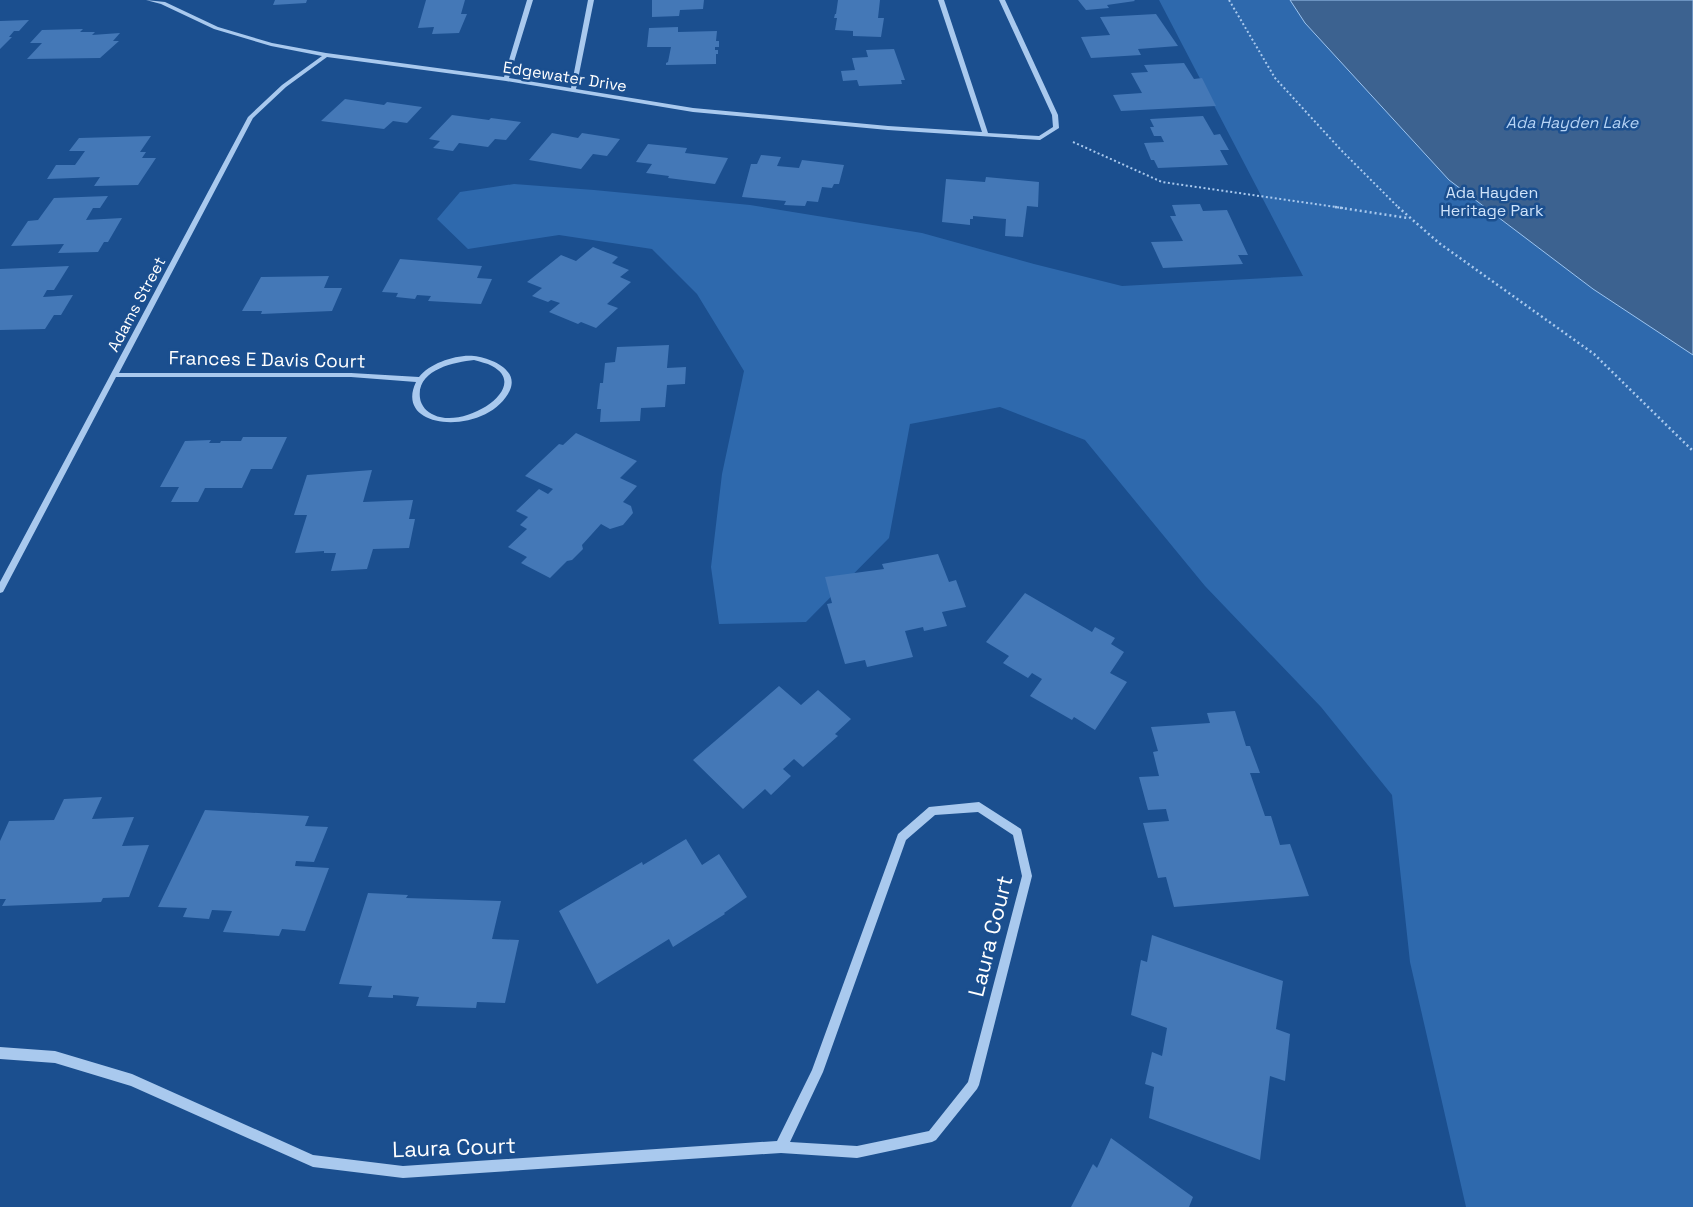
<svg xmlns="http://www.w3.org/2000/svg" width="1693" height="1207" viewBox="0 0 1693 1207" font-family="'Space Grotesk',sans-serif">
  <style>
    .green { fill: #2e69ad }
    .water { fill: #3c6290; stroke: #9cc4f0 }
    .building { fill: #4478b7 }
    .lines { fill: none; stroke-linecap: round; stroke-linejoin: round }
    .path-far1 { stroke: #a9c9ee; stroke-width: 2; stroke-dasharray: 2 2.5; stroke-linecap: butt }
    .path { stroke: #a9c9ee; stroke-width: 2.5; stroke-dasharray: 2 3; stroke-linecap: butt }
    .minor { fill: #a9c9ee; fill-rule: evenodd }
    .labels { text-anchor: middle; stroke-width: 5; stroke-linejoin: round; paint-order: stroke }
    .far-street-label { font-size: 16px; fill: #fff; stroke: #1b4f8f }
    .far-water-label { font-size: 16px; font-style: italic; fill: #b5d3f5; stroke: #1b4f8f }
    .far-park-label { font-size: 16px; fill: #cfe3fa; stroke: #1b4f8f }
    .street-label { font-size: 19px; fill: #fff; stroke: #1b4f8f }
    .near-street-label { font-size: 22px; fill: #fff; stroke: #1b4f8f }
  </style>
  <rect width="100%" height="100%" fill="#1b4f8f"/>
  <polygon class="green" points="1159,0 1693,0 1693,1207 1466,1207 1410,962 1392,795 1321,707 1205,586 1085,440 1000,407 910,424 889,538 806,622 719,624 711,567 722,474 744,371 697,294 652,249 559,235 468,249 437,219 460,192 514,184 594,190 750,205 922,233 1034,264 1122,286 1303,276"/>
  <polygon class="water" points="1290,0 1693,0 1693,355 1593,289 1449,180 1305,23"/>
  <g class="building">
    <polygon points="275,0 307,0 306,3 273,5"/>
    <polygon points="426,0 465,0 461,14 467,14 459,33 432,34 434,27 418,28"/>
    <polygon points="652,0 704,0 703,9 680,10 679,16 652,17"/>
    <polygon points="838,0 880,0 878,18 884,18 881,37 853,36 853,31 835,30 837,18 834,18 835,14 836,14"/>
    <polygon points="1078,0 1134,0 1135,1 1107,5 1109,8 1086,10"/>
    <polygon points="1156,14 1178,46 1138,49 1141,55 1091,58 1081,37 1110,35 1100,17"/>
    <polygon points="29,20 19,31 14,31 9,37 12,37 0,49 0,21"/>
    <polygon points="678,27 678,32 717,31 716,41 719,41 719,47 715,47 715,50 718,50 718,54 716,54 716,64 666,65 666,63 668,62 671,47 647,47 649,28"/>
    <polygon points="83,29 80,32 95,32 92,35 120,33 113,41 119,41 100,58 27,59 42,43 30,43 42,30"/>
    <polygon points="894,49 905,80 901,80 902,84 859,86 857,80 843,81 841,71 855,70 852,58 868,57 866,50"/>
    <polygon points="1184,63 1194,79 1202,78 1216,106 1121,111 1113,95 1142,93 1131,73 1148,72 1144,65"/>
    <polygon points="345,99 384,105 387,102 422,107 407,123 393,121 384,129 321,121"/>
    <polygon points="452,115 489,120 491,118 521,122 506,140 495,139 488,147 459,143 453,151 433,148 440,141 429,139"/>
    <polygon points="1203,116 1214,135 1220,134 1229,150 1220,150 1228,165 1158,168 1154,160 1151,160 1144,143 1164,142 1161,136 1154,136 1150,127 1154,127 1150,119"/>
    <polygon points="552,133 578,138 582,133 620,139 607,156 593,154 581,169 529,160"/>
    <polygon points="151,136 140,152 146,152 142,158 156,158 138,185 94,186 100,177 47,179 56,165 75,165 85,151 69,151 79,138"/>
    <polygon points="648,144 687,148 685,153 728,158 715,184 668,178 669,176 646,173 652,164 636,162"/>
    <polygon points="761,155 781,157 777,166 799,168 802,160 844,165 839,184 834,184 832,188 822,187 818,202 807,201 805,206 784,205 786,201 742,197 751,164 757,164"/>
    <polygon points="986,177 1039,182 1038,207 1027,206 1023,237 1005,236 1006,219 973,216 973,219 970,219 970,225 942,222 946,179 985,182"/>
    <polygon points="108,196 100,208 93,208 86,220 122,218 108,242 104,242 98,252 58,253 64,244 11,246 28,221 38,220 54,198"/>
    <polygon points="1200,204 1203,211 1227,210 1248,255 1238,255 1243,264 1163,268 1151,242 1183,241 1170,216 1176,216 1172,205"/>
    <polygon points="593,247 618,257 612,263 629,270 620,277 631,282 607,304 618,308 596,328 581,322 578,324 549,312 560,303 551,300 548,302 532,296 542,288 527,282 561,255 576,261"/>
    <polygon points="400,259 482,266 477,278 492,279 481,304 428,301 431,296 417,295 415,299 396,297 398,293 382,292"/>
    <polygon points="69,266 54,290 47,290 43,297 73,295 61,315 54,315 45,329 0,330 0,269"/>
    <polygon points="329,276 324,288 342,288 332,311 261,314 262,311 242,311 261,277"/>
    <polygon points="669,345 667,368 686,367 685,384 667,385 665,407 641,408 640,421 600,422 601,409 597,409 600,383 603,383 605,363 615,362 617,347"/>
    <polygon points="576,433 637,461 620,478 637,486 623,502 631,506 633,513 623,525 610,529 601,524 582,545 583,549 572,560 567,561 550,578 521,563 527,557 508,547 527,529 520,525 528,517 516,511 539,489 548,494 553,489 525,476 559,444 563,445"/>
    <polygon points="243,437 287,437 272,469 251,469 242,488 205,488 198,502 171,502 179,487 160,487 185,441 211,440 209,443 220,443 221,441 241,441"/>
    <polygon points="372,470 363,502 413,500 409,519 415,519 409,548 373,549 367,569 331,571 336,553 324,553 324,551 295,553 307,515 294,515 307,475"/>
    <polygon points="938,554 949,582 956,580 966,607 942,612 947,626 924,631 923,627 905,631 913,657 867,667 865,660 845,664 827,604 832,603 825,577 884,569 882,564"/>
    <polygon points="1025,593 1092,632 1095,627 1115,638 1111,644 1124,652 1110,673 1127,682 1095,730 1074,717 1072,720 1030,696 1042,679 1032,673 1028,678 1003,663 1009,656 986,642"/>
    <polygon points="779,686 801,705 818,690 851,719 835,734 838,736 803,767 794,759 783,769 791,776 771,795 765,789 743,809 693,760"/>
    <polygon points="1235,711 1246,746 1250,746 1260,773 1250,773 1265,816 1271,816 1280,845 1290,844 1309,896 1174,907 1166,877 1158,878 1143,823 1169,821 1166,809 1148,810 1139,777 1159,776 1153,752 1158,751 1151,727 1210,723 1207,713"/>
    <polygon points="102,797 92,819 134,817 122,846 149,845 129,897 103,898 101,902 2,906 6,899 0,899 0,841 9,821 54,820 64,799"/>
    <polygon points="205,810 309,816 305,826 328,827 314,862 296,861 295,866 329,868 305,931 282,929 279,936 223,932 232,911 212,910 209,919 183,917 187,908 158,907"/>
    <polygon points="686,839 702,865 719,854 747,897 724,913 725,914 673,947 669,939 597,984 559,911 642,862 643,865"/>
    <polygon points="368,893 408,895 406,898 501,901 492,939 519,940 505,1003 477,1002 476,1008 416,1006 419,997 393,995 393,998 368,997 372,986 339,984"/>
    <polygon points="1152,935 1283,981 1276,1029 1290,1034 1285,1081 1270,1076 1260,1160 1149,1118 1154,1087 1145,1084 1152,1052 1162,1056 1167,1028 1131,1015 1141,960 1147,962"/>
    <polygon points="1111,1138 1193,1197 1189,1207 1071,1207 1093,1164 1097,1168"/>
  </g>
  <g class="lines">
    <g class="path-far1">
      <polyline points="1229,0 1275,78 1341,150 1399,208"/>
      <polyline points="1073,142 1162,182 1343,208"/>
    </g>
    <g class="path">
      <polyline points="1335,207 1408,218"/>
      <polyline points="1398,207 1439,243 1594,354 1693,451"/>
    </g>
    <g class="minor">
      <path d="M146,0L165,2L218,27L272,43L326,53L504,77L527,0H533L509,78L571,88L588,0H594L576,89L693,108L888,126L982,132L938,0H944L988,133L1039,136L1053,127L1052,115L999,0H1005L1058,115L1059,128L1040,140L888,130L693,112L506,81L327,57L286,87L253,118L119,373H351L419,377C430,363 457,354 474,356C490,358 519,369 510,390C489,436 392,432 416,382L351,377H116L3,592L0,593V582L248,117L282,85L322,56L271,46L214,29L161,4ZM474,360C480,362 487,363 492,366C532,387 465,430 434,415C427,412 421,406 420,398C416,370 454,362 474,360Z"/>
      <path d="M979,802L1021,829L1032,876L979,1085L977,1089L936,1140L932,1142L857,1158L781,1153L403,1178L313,1167L131,1086L55,1063L0,1059V1047L55,1051L132,1074L313,1155L403,1166L777,1141L812,1070L898,834L929,807ZM978,812L1013,835L1022,876L968,1082L929,1131L857,1146L790,1142L823,1072L906,840L935,815Z"/>
    </g>
  </g>
  <g class="labels">
    <g class="far-street-label">
      <text transform="translate(565 76) rotate(9)" y="6">Edgewater Drive</text>
      <text transform="translate(136 304) rotate(-62)" y="6">Adams Street</text>
    </g>
    <g class="far-water-label">
      <text x="1572" y="128">Ada Hayden Lake</text>
    </g>
    <g class="far-park-label">
      <text x="1492" y="198">Ada Hayden<tspan x="1492" dy="18">Heritage Park</tspan></text>
    </g>
    <g class="street-label">
      <text transform="translate(267 359) rotate(1)" y="7">Frances E Davis Court</text>
    </g>
    <g class="near-street-label">
      <text transform="translate(990 936) rotate(-76)" y="8">Laura Court</text>
      <text transform="translate(454 1147) rotate(-2)" y="8">Laura Court</text>
    </g>
  </g>
</svg>
